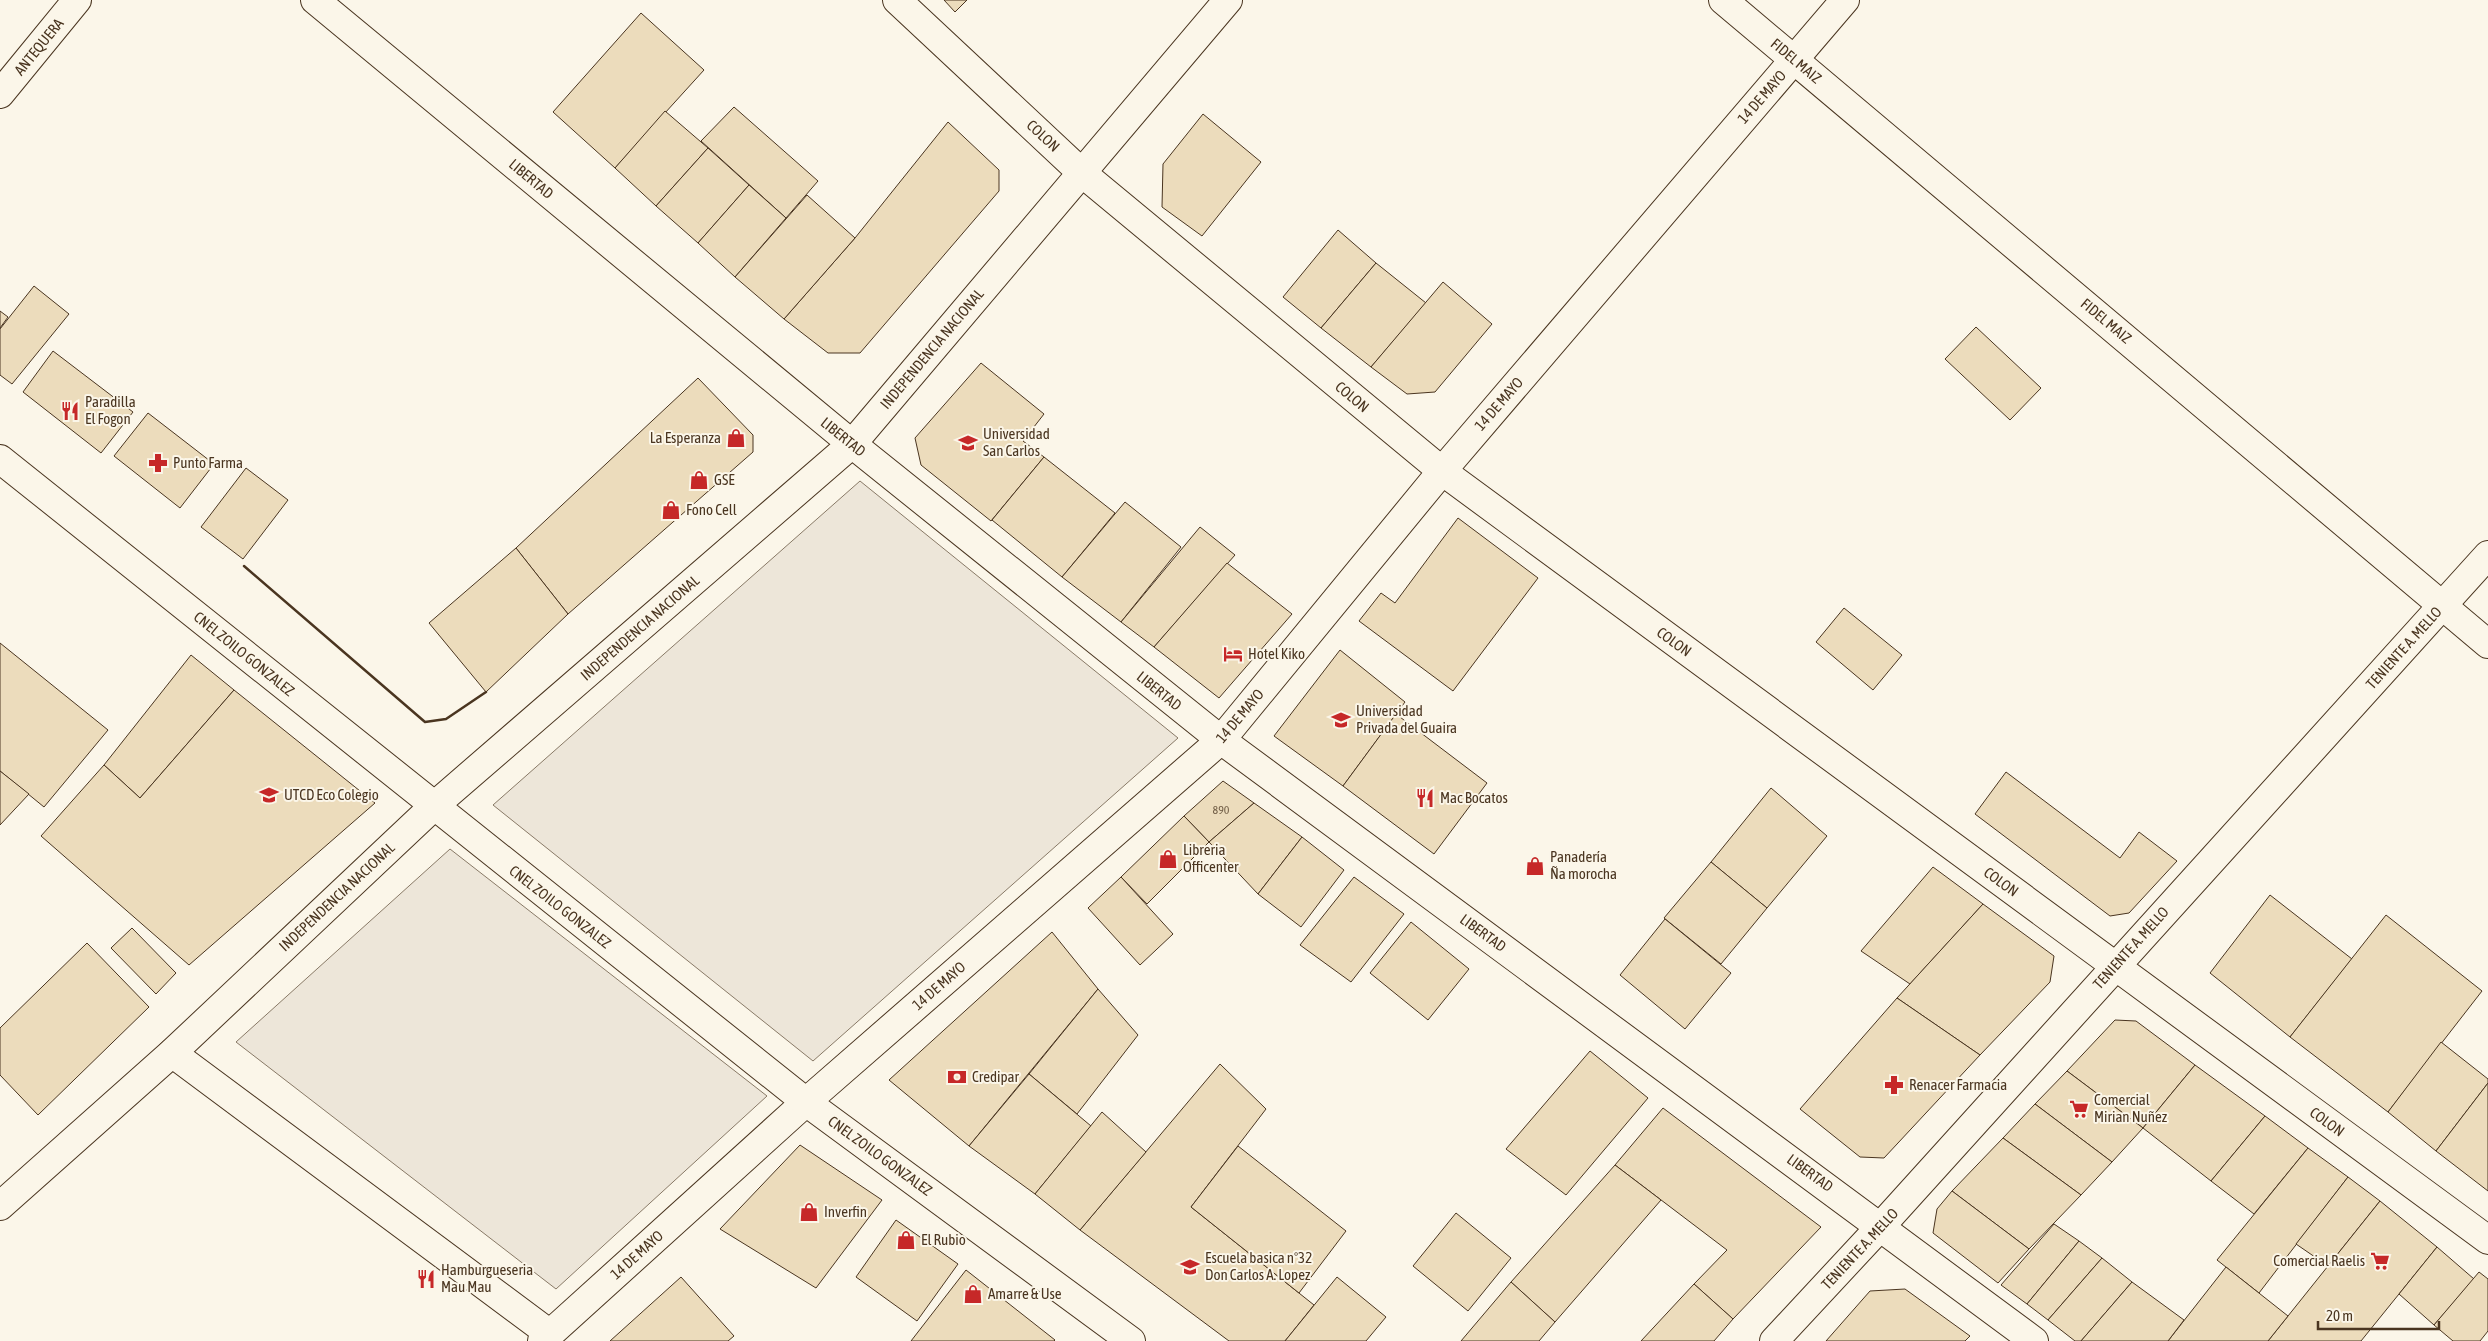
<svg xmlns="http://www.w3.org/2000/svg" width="2488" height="1341" viewBox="0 0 2488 1341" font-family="'Asap Condensed',sans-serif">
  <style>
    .green { fill: #ede6d9; stroke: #887966 }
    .building { fill: #ecdcbc; stroke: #4a3520 }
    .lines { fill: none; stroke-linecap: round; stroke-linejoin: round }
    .minor-casing { stroke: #4a3520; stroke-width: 30 }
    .tertiary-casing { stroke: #4a3520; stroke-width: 30 }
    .secondary-casing { stroke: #4a3520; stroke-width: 30 }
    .minor { stroke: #fbf6e9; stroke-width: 28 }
    .tertiary { stroke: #fbf6e9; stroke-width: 28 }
    .secondary { stroke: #fbf6e9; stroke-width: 28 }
    .wall { stroke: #4a3520; stroke-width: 2.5 }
    .labels { text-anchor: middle; stroke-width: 4; stroke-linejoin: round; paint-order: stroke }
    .number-label { font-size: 12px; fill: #725f47 }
    .street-label { font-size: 15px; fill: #4a3520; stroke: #fbf6e9 }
    .poi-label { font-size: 15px; fill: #4a3520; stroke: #fbf6e9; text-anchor: start }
  </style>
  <rect width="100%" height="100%" fill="#fbf6e9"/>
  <g class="green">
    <polygon points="860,481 1178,738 813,1061 493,805"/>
    <polygon points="450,849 767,1096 556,1289 236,1042"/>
  </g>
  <g class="building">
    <polygon points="944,0 967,0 955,12"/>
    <polygon points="641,13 704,70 615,168 553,112"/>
    <polygon points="734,107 818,181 786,218 701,141"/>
    <polygon points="665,111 708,148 656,206 615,168"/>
    <polygon points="1203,114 1261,162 1202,236 1162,207 1163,164"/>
    <polygon points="948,122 999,170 999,191 860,353 828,353 784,319 855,238"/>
    <polygon points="708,148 749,185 698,243 656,206"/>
    <polygon points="749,185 786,218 735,277 698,243"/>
    <polygon points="807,195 855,238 784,319 735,277"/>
    <polygon points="1338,230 1376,263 1321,328 1283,297"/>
    <polygon points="1376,263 1426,303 1371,367 1321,328"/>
    <polygon points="1443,282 1492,324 1435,392 1407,394 1371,367"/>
    <polygon points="34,286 69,314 12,384 0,375 0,329"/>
    <polygon points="0,311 8,317 0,328"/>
    <polygon points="1976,327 2041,388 2010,420 1945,359"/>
    <polygon points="53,351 133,412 101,453 23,392"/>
    <polygon points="981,363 1044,414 1023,441 1044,457 991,521 921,465 915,438"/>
    <polygon points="698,378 753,435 753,452 568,614 516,548"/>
    <polygon points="148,413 214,464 180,508 114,456"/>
    <polygon points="1044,457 1115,513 1062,577 992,520"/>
    <polygon points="246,468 288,500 243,559 201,527"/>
    <polygon points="1125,502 1181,547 1121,622 1062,577"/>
    <polygon points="1458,518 1538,578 1453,691 1359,621 1381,593 1395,603"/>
    <polygon points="1200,527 1235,555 1154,647 1121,622"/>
    <polygon points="516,548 568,614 486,692 429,623"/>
    <polygon points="1227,563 1292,614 1219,698 1154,647"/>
    <polygon points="1844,608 1902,655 1873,690 1816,642"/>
    <polygon points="0,643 108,730 44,807 0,771"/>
    <polygon points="1340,650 1405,702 1343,786 1274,736"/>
    <polygon points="191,655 234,690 140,798 104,765"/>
    <polygon points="234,690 375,803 189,965 41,836 104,765 140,798"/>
    <polygon points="1396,714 1487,783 1434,854 1343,786"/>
    <polygon points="0,771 29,794 0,825"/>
    <polygon points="2006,772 2120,858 2139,832 2177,861 2129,913 2110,916 1975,814"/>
    <polygon points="1223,781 1254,803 1209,842 1184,816"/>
    <polygon points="1771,788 1827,836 1767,908 1711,862"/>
    <polygon points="1254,803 1302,837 1258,894 1209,842"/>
    <polygon points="1184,816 1209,842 1147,904 1121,877"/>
    <polygon points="1302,837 1344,870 1301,927 1258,894"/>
    <polygon points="1711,862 1767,908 1721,964 1664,918"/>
    <polygon points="1933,867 1983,904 1910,984 1861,951"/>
    <polygon points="1121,877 1173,934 1140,965 1088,908"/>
    <polygon points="1354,877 1404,914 1351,982 1300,945"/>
    <polygon points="2270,895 2352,959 2290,1037 2210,973"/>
    <polygon points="1983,904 2054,956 2050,982 1980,1055 1897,998"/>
    <polygon points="2386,915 2482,991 2388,1112 2290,1037"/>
    <polygon points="1665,919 1731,973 1685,1029 1620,975"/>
    <polygon points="1411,922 1469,969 1428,1020 1370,973"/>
    <polygon points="132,928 176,973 156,994 111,948"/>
    <polygon points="1052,932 1098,989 969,1146 889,1080"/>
    <polygon points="87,943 149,1007 38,1115 0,1075 0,1028"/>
    <polygon points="1098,989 1138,1035 1077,1114 1029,1074"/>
    <polygon points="1897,998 1980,1055 1884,1158 1860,1157 1800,1109"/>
    <polygon points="2115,1020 2136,1021 2195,1065 2143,1128 2067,1071"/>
    <polygon points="2441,1042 2488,1079 2488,1083 2436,1151 2388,1112"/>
    <polygon points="1590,1051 1648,1098 1566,1195 1506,1149"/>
    <polygon points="1220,1064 1266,1109 1191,1207 1314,1305 1285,1341 1229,1341 1080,1230"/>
    <polygon points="2195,1065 2265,1116 2211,1181 2143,1128"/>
    <polygon points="2067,1071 2143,1128 2112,1162 2035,1104"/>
    <polygon points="1029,1074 1091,1126 1035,1194 969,1146"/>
    <polygon points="2488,1083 2488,1191 2436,1151"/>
    <polygon points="2035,1104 2112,1162 2081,1195 2003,1138"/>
    <polygon points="1663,1108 1821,1227 1733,1319 1694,1284 1727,1250 1615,1165"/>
    <polygon points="1102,1112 1146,1152 1080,1230 1035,1194"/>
    <polygon points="2265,1116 2308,1148 2254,1214 2211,1181"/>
    <polygon points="2003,1138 2081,1195 2029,1249 1952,1191"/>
    <polygon points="800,1145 882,1200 816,1288 720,1229"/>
    <polygon points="1238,1146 1346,1231 1299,1293 1191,1207"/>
    <polygon points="2308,1148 2348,1177 2259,1293 2217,1260"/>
    <polygon points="1615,1165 1661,1200 1555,1322 1511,1282"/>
    <polygon points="2348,1177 2380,1201 2328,1266 2296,1244"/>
    <polygon points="1952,1191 2029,1249 1998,1283 1933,1233 1937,1209"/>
    <polygon points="2380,1201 2437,1247 2361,1341 2268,1341"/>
    <polygon points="1456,1213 1511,1258 1468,1311 1413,1266"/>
    <polygon points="896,1220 958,1264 917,1321 856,1277"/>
    <polygon points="2054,1224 2079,1241 2027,1304 2001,1285"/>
    <polygon points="2079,1241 2102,1258 2048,1320 2027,1304"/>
    <polygon points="2437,1247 2474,1279 2434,1325 2399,1294"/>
    <polygon points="2102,1258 2132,1282 2081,1341 2075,1341 2048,1320"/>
    <polygon points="2226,1267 2288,1316 2268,1341 2168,1341"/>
    <polygon points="966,1270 1055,1340 1054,1341 911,1341"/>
    <polygon points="2479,1272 2488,1279 2488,1331 2480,1341 2453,1341 2434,1325"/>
    <polygon points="681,1277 734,1336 728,1341 610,1341"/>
    <polygon points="1337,1277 1386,1317 1366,1341 1285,1341"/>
    <polygon points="1511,1282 1555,1322 1539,1341 1461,1341"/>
    <polygon points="2132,1282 2184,1320 2168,1341 2081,1341"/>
    <polygon points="1694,1284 1733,1319 1714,1341 1641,1341"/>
    <polygon points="1905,1289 1970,1336 1965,1341 1826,1341 1870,1291"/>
  </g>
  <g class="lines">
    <g class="minor-casing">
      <g id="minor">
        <polyline points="315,0 852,444 1221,740 2034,1341"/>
        <polyline points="897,0 1082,173 1442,471 2488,1240"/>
        <polyline points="1723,0 2488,644"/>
        <polyline points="0,94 77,0"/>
        <polyline points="172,1053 550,1334"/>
        <polyline points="0,1206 172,1053 434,806"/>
        <polyline points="542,1341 806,1102 1221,740 1442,471 1845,0"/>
        <polyline points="1774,1341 1881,1226 2488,555"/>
      </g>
    </g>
    <g class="tertiary-casing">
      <polyline id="tertiary" points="434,806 852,444 1228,0"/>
    </g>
    <g class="secondary-casing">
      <polyline id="secondary" points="0,459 806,1102 1131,1341"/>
    </g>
    <use href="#minor" class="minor"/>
    <use href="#tertiary" class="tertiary"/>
    <use href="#secondary" class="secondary"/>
    <polyline class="wall" points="244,566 425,722 446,719 486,692"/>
  </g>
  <defs>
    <g id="restaurant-bare" transform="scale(1.5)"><path d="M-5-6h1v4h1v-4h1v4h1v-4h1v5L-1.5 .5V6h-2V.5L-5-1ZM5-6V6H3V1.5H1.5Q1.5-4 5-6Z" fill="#c62828" stroke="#fbf6e9" stroke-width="2.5" paint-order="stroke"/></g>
    <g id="shop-bare" transform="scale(1.5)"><path d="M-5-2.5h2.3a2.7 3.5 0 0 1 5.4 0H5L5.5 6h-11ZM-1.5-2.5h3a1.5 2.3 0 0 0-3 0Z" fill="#c62828" stroke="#fbf6e9" stroke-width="2.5" paint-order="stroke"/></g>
    <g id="university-bare" transform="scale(1.5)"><path d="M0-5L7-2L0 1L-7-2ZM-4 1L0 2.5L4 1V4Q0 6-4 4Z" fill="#c62828" stroke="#fbf6e9" stroke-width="2.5" paint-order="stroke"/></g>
    <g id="pharmacy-bare" transform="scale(1.5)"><path d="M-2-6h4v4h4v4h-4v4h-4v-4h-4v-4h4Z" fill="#c62828" stroke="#fbf6e9" stroke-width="2.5" paint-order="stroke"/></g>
    <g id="hotel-bare" transform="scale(1.5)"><path d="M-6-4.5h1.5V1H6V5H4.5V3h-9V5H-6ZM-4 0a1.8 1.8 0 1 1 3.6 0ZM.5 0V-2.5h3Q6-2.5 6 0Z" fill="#c62828" stroke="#fbf6e9" stroke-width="2.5" paint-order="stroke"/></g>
    <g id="bank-bare" transform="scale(1.5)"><path d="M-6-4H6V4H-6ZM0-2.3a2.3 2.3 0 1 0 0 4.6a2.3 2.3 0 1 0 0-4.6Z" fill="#c62828" stroke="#fbf6e9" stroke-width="2.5" paint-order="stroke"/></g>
    <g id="supermarket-bare" transform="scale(1.5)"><path d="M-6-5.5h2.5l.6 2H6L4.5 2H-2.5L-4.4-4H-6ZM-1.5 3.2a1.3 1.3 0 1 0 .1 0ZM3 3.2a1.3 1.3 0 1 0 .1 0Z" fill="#c62828" stroke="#fbf6e9" stroke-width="2.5" paint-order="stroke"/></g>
    <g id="school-bare" transform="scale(1.5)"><path d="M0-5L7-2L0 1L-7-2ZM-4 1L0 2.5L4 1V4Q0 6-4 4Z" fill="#c62828" stroke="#fbf6e9" stroke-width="2.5" paint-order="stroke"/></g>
  </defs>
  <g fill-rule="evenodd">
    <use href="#restaurant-bare" x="70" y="411"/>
    <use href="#shop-bare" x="736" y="438"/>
    <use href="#university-bare" x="968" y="443"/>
    <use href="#pharmacy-bare" x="158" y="463"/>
    <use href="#shop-bare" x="699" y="480"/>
    <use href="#shop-bare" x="671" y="510"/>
    <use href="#hotel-bare" x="1233" y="654"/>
    <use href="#university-bare" x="1341" y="720"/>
    <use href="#university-bare" x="269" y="795"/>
    <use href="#restaurant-bare" x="1425" y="798"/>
    <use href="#shop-bare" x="1168" y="859"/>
    <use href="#shop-bare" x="1535" y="866"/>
    <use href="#bank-bare" x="957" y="1077"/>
    <use href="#pharmacy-bare" x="1894" y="1085"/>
    <use href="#supermarket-bare" x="2079" y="1109"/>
    <use href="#shop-bare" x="809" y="1212"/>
    <use href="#shop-bare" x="906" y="1240"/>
    <use href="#supermarket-bare" x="2380" y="1261"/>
    <use href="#school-bare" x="1190" y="1267"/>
    <use href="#restaurant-bare" x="426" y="1279"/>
    <use href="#shop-bare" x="973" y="1294"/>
  </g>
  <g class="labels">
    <g class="number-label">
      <text x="1221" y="814">890</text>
    </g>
    <g class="street-label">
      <text transform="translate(39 47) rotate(-51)" y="5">ANTEQUERA</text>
      <text transform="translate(1796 61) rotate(40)" y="5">FIDEL MAIZ</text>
      <text transform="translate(1762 97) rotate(-49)" y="5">14 DE MAYO</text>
      <text transform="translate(1043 136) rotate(43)" y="5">COLON</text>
      <text transform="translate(531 179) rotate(40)" y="5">LIBERTAD</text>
      <text transform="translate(2106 321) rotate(40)" y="5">FIDEL MAIZ</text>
      <text transform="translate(932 349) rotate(-50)" y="5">INDEPENDENCIA NACIONAL</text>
      <text transform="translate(1352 397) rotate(40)" y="5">COLON</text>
      <text transform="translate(1499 404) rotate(-49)" y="5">14 DE MAYO</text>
      <text transform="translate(843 437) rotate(39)" y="5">LIBERTAD</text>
      <text transform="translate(640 628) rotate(-41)" y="5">INDEPENDENCIA NACIONAL</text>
      <text transform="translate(1674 642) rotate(36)" y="5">COLON</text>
      <text transform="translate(2404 648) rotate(-48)" y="5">TENIENTE A. MELLO</text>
      <text transform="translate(244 654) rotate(39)" y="5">CNEL ZOILO GONZALEZ</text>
      <text transform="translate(1159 691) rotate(39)" y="5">LIBERTAD</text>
      <text transform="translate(1240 716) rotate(-50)" y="5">14 DE MAYO</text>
      <text transform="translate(2001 882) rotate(36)" y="5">COLON</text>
      <text transform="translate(337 897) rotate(-43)" y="5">INDEPENDENCIA NACIONAL</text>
      <text transform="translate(560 907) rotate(38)" y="5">CNEL ZOILO GONZALEZ</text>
      <text transform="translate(1483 933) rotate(36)" y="5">LIBERTAD</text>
      <text transform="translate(2131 948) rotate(-48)" y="5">TENIENTE A. MELLO</text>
      <text transform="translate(939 986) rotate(-41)" y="5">14 DE MAYO</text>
      <text transform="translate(2327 1122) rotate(36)" y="5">COLON</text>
      <text transform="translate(880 1156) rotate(36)" y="5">CNEL ZOILO GONZALEZ</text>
      <text transform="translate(1810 1173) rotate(36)" y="5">LIBERTAD</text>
      <text transform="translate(1860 1249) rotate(-47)" y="5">TENIENTE A. MELLO</text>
      <text transform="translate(637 1255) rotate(-42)" y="5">14 DE MAYO</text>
    </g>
    <g class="poi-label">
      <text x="85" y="407">Paradilla<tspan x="85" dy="17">El Fogon</tspan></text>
      <text x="983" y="439">Universidad<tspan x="983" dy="17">San Carlos</tspan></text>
      <text x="721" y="443" text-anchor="end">La Esperanza</text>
      <text x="173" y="468">Punto Farma</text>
      <text x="714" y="485">GSE</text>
      <text x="686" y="515">Fono Cell</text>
      <text x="1248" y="659">Hotel Kiko</text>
      <text x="1356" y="716">Universidad<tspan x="1356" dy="17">Privada del Guaira</tspan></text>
      <text x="284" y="800">UTCD Eco Colegio</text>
      <text x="1440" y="803">Mac Bocatos</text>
      <text x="1183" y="855">Libreria<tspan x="1183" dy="17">Officenter</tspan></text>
      <text x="1550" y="862">Panadería<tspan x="1550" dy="17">Ña morocha</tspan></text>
      <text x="972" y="1082">Credipar</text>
      <text x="1909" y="1090">Renacer Farmacia</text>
      <text x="2094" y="1105">Comercial<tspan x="2094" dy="17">Mirian Nuñez</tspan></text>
      <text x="824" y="1217">Inverfin</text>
      <text x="921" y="1245">El Rubio</text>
      <text x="1205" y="1263">Escuela basica n°32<tspan x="1205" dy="17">Don Carlos A. Lopez</tspan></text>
      <text x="2365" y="1266" text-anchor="end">Comercial Raelis</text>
      <text x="441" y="1275">Hamburgueseria<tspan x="441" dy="17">Mau Mau</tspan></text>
      <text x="988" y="1299">Amarre &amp; Use</text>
    </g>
  </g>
  <path d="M2318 1321v8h121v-8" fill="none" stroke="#4a3520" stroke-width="2.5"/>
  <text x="2326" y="1321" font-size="15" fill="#4a3520" stroke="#fbf6e9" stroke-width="4" paint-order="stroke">20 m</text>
</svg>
